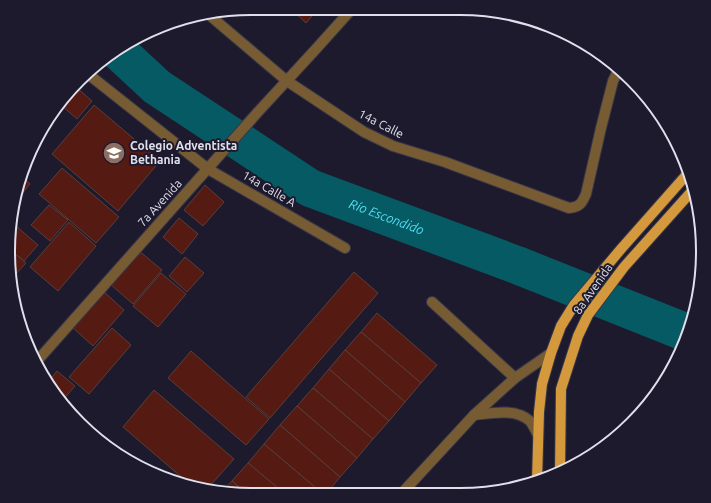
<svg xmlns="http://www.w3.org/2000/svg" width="711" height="503" viewBox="0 0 711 503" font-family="Ubuntu,sans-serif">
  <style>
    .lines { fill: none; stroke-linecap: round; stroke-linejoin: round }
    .river { stroke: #065a64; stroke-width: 38 }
    .building { fill: #551a12; stroke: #593f3b }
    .minor-casing { stroke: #383648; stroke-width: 12 }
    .major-casing { stroke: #383648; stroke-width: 12 }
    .minor { stroke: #775b33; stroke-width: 10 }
    .major { stroke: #d3993c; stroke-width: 10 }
    .labels { text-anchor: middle; stroke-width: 4; stroke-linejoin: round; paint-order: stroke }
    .street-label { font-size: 12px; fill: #e0dfec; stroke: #1d1a2d }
    .poi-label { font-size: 12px; font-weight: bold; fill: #e0dfec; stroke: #1d1a2d; text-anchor: start }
    .water-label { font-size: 13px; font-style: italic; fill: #55def3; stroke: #1d1a2d }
    .rim { fill: none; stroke: #e0dfec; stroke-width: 2 }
  </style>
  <rect width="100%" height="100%" fill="#1d1a2d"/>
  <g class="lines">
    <path class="river" id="s1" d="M116,49L157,87L310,188L517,265L685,332"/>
  </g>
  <g class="building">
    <polygon points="291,9 318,9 306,23"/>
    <polygon points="76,87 92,101 77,119 61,105"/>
    <polygon points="94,105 160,161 118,211 52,154"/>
    <polygon points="58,106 60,108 45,126"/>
    <polygon points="62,168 119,217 96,243 39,194"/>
    <polygon points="22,177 30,184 13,205 13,204"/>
    <polygon points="205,185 224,202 203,226 184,210"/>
    <polygon points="49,205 68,220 50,241 31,225"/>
    <polygon points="179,218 198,234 182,254 163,237"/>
    <polygon points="69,222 96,246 58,291 30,267"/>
    <polygon points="16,226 38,245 24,261 11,250 12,231"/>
    <polygon points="138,250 162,270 133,304 109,283"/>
    <polygon points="13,252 26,263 14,276 10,273 11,255"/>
    <polygon points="185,257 204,273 187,292 169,276"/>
    <polygon points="354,272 378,293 270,418 246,397"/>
    <polygon points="161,273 186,294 158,327 133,306"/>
    <polygon points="103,291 124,310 93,346 72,327"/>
    <polygon points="14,299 22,306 17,310"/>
    <polygon points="377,313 437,365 421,383 361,332"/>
    <polygon points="112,328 131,345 89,394 69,377"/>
    <polygon points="361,332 421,383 405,402 345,350"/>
    <polygon points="345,350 405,402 389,421 329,369"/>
    <polygon points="191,351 269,419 246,445 168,378"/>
    <polygon points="329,369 389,421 373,439 313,388"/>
    <polygon points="57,371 75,386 62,401 49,381"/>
    <polygon points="313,388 373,439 357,458 297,406"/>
    <polygon points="154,390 234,459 209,487 186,481 123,427"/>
    <polygon points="297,406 357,458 340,477 280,425"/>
    <polygon points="280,425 340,477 326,494 323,494 264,444"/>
    <polygon points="264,444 323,494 285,494 248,463"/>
    <polygon points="248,463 285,494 247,494 232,481"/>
    <polygon points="232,481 247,494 236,494 223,491"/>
  </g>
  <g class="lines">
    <g class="minor-casing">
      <g id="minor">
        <path d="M208,14L287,81L364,132L393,146L445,162L569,208C580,207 582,203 586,194L601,128L613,81L618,71"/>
        <polyline points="88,74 208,169 345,248"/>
        <polyline points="432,302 515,378"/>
        <polyline points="37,361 257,113 315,50 351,10"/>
        <path d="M474,415C492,413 515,408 530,421C533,425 536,431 538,435"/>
        <polyline points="402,493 474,415 515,378 551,353"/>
      </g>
    </g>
    <g class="major-casing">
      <g id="major">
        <polyline points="560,472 561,389 578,336 588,315 624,267 692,191"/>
        <polyline points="537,481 539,412 542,384 551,353 561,326 574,305 621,249 689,172"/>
      </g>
    </g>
    <use href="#minor" class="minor"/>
    <use href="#major" class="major"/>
  </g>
  <defs>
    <g id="school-disc" transform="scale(1.15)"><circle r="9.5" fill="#8d6e63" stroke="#1d1a2d"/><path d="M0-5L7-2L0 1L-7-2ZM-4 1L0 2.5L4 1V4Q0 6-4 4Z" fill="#fff"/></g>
  </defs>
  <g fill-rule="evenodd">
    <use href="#school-disc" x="114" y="153"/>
  </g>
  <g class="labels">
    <g class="street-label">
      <text transform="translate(381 124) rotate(27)" y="4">14a Calle</text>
      <text transform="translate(269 189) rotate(30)" y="4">14a Calle A</text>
      <text transform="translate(160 203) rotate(-48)" y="4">7a Avenida</text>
      <text transform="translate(593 289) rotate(-55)" y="4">8a Avenida</text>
    </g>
    <g class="poi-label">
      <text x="130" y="150">Colegio Adventista<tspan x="130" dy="14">Bethania</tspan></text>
    </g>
    <g class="water-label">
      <text dy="5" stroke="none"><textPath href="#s1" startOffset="321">Río Escondido</textPath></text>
    </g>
  </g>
  <path d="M0 0H711V503H0ZM251 15H460A236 236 0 0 1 696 251V252A236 236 0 0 1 460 488H251A236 236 0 0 1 15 252V251A236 236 0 0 1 251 15Z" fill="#1d1a2d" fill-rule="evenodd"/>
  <path class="rim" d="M251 15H460A236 236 0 0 1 696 251V252A236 236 0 0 1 460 488H251A236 236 0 0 1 15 252V251A236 236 0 0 1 251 15Z"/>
</svg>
